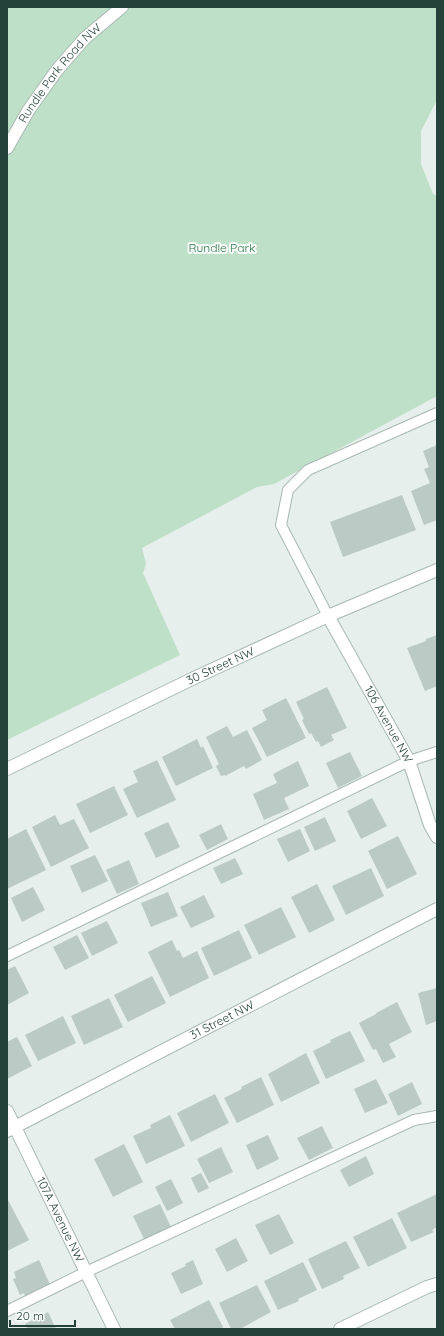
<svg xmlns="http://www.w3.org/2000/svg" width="444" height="1336" viewBox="0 0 444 1336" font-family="Quicksand,sans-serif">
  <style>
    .green { fill: #bfe0c8 }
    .building { fill: #bbcac4 }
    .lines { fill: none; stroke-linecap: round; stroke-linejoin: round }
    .service-casing { stroke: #a8b8b2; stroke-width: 12 }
    .minor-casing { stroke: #a8b8b2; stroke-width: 14 }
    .service { stroke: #fff; stroke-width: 10 }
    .minor { stroke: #fff; stroke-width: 12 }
    .labels { text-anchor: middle; stroke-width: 4; stroke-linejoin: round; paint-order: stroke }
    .street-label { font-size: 12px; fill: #24423a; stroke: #f7fbf9 }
    .park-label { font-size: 12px; fill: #2d7a4b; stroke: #f7fbf9 }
  </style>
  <rect width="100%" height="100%" fill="#e6efeb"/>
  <polygon class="green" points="7,7 437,7 437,100 421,131 421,164 433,194 437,196 437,396 274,484 257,487 142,548 146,564 143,573 180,655 7,740"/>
  <g class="building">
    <polygon points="437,445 437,520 424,525 411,491 430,483 424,469 429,467 423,451"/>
    <polygon points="402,495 416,530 343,557 330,522"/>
    <polygon points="437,635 437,686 425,691 407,648 426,641 426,639"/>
    <polygon points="327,687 347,728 331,735 334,740 321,747 318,741 316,742 311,733 309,734 302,720 304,719 296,702"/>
    <polygon points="286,698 306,738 267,757 252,728 267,720 262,710"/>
    <polygon points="227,726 233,737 247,730 262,760 246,769 244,766 225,776 225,775 221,776 216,766 219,764 206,737"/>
    <polygon points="197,739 201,748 203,746 213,768 176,786 162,757"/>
    <polygon points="350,752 362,776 338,788 326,763"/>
    <polygon points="157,760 176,800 137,818 123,789 138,782 133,771"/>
    <polygon points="298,761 309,786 284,798 289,809 264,820 253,794 277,783 273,774"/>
    <polygon points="114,786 128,815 90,833 76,804"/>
    <polygon points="372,798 387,826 361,839 347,811"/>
    <polygon points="55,815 60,825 74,819 89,848 51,867 32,827"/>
    <polygon points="325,817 336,841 315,851 304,827"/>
    <polygon points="168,822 180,847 156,858 144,833"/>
    <polygon points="221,824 228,839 207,850 199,835"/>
    <polygon points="26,829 46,870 7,889 7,839"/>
    <polygon points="300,829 310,851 288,862 277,839"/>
    <polygon points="398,836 417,874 387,889 368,851"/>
    <polygon points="95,855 108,881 82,893 70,866"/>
    <polygon points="235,858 243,874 221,884 213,868"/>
    <polygon points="129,860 139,884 117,894 106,870"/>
    <polygon points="371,868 384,896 346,915 332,886"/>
    <polygon points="317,884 335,920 309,933 291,897"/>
    <polygon points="33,887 45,910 22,922 11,898"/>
    <polygon points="168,892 178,916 151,927 141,903"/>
    <polygon points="204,895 215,917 191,928 180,907"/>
    <polygon points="281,907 296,937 259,955 244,925"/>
    <polygon points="107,921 118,943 92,956 81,933"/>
    <polygon points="239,930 252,958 214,976 201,948"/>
    <polygon points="77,935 89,958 65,970 53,947"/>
    <polygon points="172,940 177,951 179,950 183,958 197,951 209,978 170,997 148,952"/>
    <polygon points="15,966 29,993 7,1005 7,970"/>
    <polygon points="152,976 166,1003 128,1022 114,995"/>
    <polygon points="437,988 437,1021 426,1025 418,993"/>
    <polygon points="109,998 123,1027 84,1045 71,1016"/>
    <polygon points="397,1002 412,1032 389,1044 396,1057 383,1063 376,1049 373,1050 359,1023 376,1014 376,1013"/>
    <polygon points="63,1016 76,1043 38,1061 25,1035"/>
    <polygon points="350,1031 365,1061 326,1079 313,1051 331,1042 330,1040"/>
    <polygon points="17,1037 32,1066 7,1079 7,1042"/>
    <polygon points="306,1053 320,1083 281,1102 268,1074"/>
    <polygon points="261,1077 274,1105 237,1123 224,1098 242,1089 241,1087"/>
    <polygon points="376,1079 388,1103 365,1113 354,1089"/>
    <polygon points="412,1082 422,1104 398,1116 388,1094"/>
    <polygon points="215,1094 229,1123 191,1142 177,1113"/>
    <polygon points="170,1115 185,1146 146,1164 133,1136 151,1128 150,1125"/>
    <polygon points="322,1126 333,1148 309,1160 297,1138"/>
    <polygon points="268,1135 279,1159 257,1170 246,1145"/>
    <polygon points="124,1144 143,1182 113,1197 94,1159"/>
    <polygon points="221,1147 233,1172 209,1183 197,1159"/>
    <polygon points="366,1156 374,1174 349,1187 340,1170"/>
    <polygon points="201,1173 209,1188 198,1193 191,1178"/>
    <polygon points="171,1179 183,1203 167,1211 155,1187"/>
    <polygon points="437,1194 437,1227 432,1230 434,1232 411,1242 397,1213"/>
    <polygon points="8,1200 29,1240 7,1251 7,1201"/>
    <polygon points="160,1204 172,1229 145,1241 133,1216"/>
    <polygon points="279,1214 294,1243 270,1255 255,1225"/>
    <polygon points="392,1218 407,1248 368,1267 353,1237"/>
    <polygon points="236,1238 248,1261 227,1272 215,1249"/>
    <polygon points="346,1241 360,1268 343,1276 344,1279 322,1289 308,1259"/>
    <polygon points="39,1260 51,1287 26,1298 24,1293 20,1295 13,1279 16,1278 14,1272"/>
    <polygon points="193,1260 203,1284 181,1294 171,1273 186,1266 185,1264"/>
    <polygon points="303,1262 317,1290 298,1299 299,1301 278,1310 264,1281"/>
    <polygon points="257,1285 271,1312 240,1329 231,1329 219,1303"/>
    <polygon points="209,1300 223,1327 220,1329 175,1329 170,1320"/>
    <polygon points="48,1312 56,1329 27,1329 25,1324"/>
  </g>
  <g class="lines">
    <g class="service-casing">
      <g id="service">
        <polyline points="328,616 281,525 288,490 308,470 437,413"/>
        <polyline points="7,956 409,761 437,752"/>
        <polyline points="7,1311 86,1272 414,1120 437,1116"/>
      </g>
    </g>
    <g class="minor-casing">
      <g id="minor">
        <path id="s1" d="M7,148L28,111L57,70L85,38L122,7"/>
        <path id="s2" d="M328,616L409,761L430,825L437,837"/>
        <path id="s3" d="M7,769L194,678L328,616L437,570"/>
        <path id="s4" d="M7,1111L114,1329"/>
        <path id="s5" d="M7,1131L437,909"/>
        <polyline points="340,1329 427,1287 437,1284"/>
      </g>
    </g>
    <use href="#service" class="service"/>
    <use href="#minor" class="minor"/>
  </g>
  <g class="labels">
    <g class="street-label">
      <text dy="4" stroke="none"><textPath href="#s1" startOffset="92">Rundle Park Road NW</textPath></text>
      <text dy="4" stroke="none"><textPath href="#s3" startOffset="237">30 Street NW</textPath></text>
      <text dy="4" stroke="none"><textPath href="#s2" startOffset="124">106 Avenue NW</textPath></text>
      <text dy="4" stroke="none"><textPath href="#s5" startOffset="242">31 Street NW</textPath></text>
      <text dy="4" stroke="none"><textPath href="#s4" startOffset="121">107A Avenue NW</textPath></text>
    </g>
    <g class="park-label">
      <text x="222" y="252">Rundle Park</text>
    </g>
  </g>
  <rect width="444" height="1336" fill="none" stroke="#24423a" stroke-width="16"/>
  <path d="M10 1320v6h65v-6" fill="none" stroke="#24423a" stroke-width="2"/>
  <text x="16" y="1320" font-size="12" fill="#24423a" stroke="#f7fbf9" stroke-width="3" paint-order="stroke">20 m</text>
</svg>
